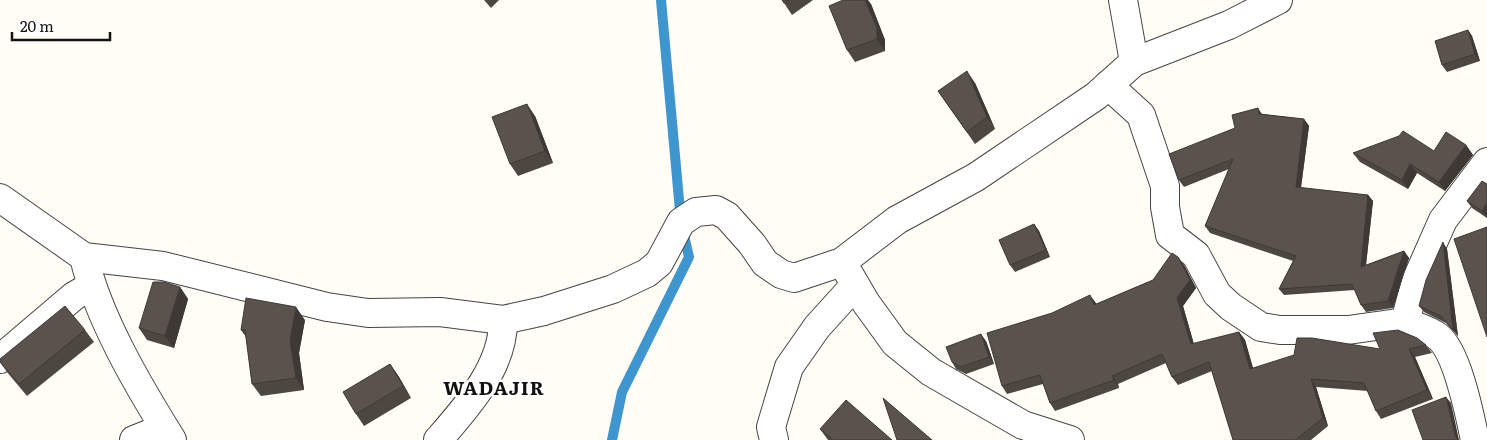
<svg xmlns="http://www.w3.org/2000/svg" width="1487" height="440" viewBox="0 0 1487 440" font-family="Literata,serif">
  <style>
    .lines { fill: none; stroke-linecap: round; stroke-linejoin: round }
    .stream { stroke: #3f96cf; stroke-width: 10 }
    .minor-casing { stroke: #444; stroke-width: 30 }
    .minor { stroke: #fff; stroke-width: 28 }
    .wall { fill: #4d4742 }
    .shaded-wall { fill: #3f3936 }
    .building { fill: #5a524d; stroke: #3f3936 }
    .labels { text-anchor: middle; stroke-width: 5; stroke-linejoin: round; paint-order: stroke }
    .district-label { font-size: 19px; font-weight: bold; letter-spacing: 1px; fill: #111; stroke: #fff }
  </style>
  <rect width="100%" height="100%" fill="#fffdf5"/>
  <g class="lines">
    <polyline class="stream" points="612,440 622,392 689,257 681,222 661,0"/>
    <g class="minor-casing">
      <g id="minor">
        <polyline points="1123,0 1134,62"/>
        <polyline points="1108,85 1141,115 1165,186 1165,207 1170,235 1196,255 1217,294 1231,307 1261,327 1280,330 1348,330 1405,322"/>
        <polyline points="0,198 84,257 163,266 327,307 368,313 440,312 503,320 544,311 613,289 647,273 659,263 681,222 696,212 716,210 727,216 752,244 765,263 781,274 794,278 842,262 897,220 976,177 1096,96 1134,62 1229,25 1278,0"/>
        <path d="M84,257C98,318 139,387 172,440"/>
        <polyline points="842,262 866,303 895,343 931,372 1023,425 1070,440"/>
        <polyline points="0,359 74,296 91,286"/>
        <polyline points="134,440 164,428"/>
        <path d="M438,440C467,407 504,366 503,320"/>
        <polyline points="774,440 771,427 789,367 817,327 855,285"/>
        <path d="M1475,440C1470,416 1457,350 1437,336C1429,330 1415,326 1405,322L1416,281L1443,220L1487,162"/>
      </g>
    </g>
    <use href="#minor" class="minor"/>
  </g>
  <g class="wall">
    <polygon points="484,0 499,0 491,8"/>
    <polygon points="782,0 813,0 792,15"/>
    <polygon points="871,4 885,40 885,51 855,62 847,50"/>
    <polygon points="1468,30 1472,36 1480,61 1447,72 1442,65"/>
    <polygon points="975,83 995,129 975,144 938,91"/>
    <polygon points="1258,108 1262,114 1304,119 1309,126 1301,188 1368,195 1373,201 1366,265 1404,251 1409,258 1393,308 1366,312 1361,305 1355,290 1284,295 1279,289 1293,261 1210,233 1205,226 1229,169 1184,187 1179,180"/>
    <polygon points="535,116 553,163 518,176 510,164"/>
    <polygon points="1466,145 1473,155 1445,191 1417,173 1408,189 1360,162 1353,153 1434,151"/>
    <polygon points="1487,184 1487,218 1472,208 1467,201"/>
    <polygon points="1034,224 1039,231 1050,257 1015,272 1010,265"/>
    <polygon points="1447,249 1458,336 1446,323 1424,312 1419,306"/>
    <polygon points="1184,265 1196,288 1183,306 1194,344 1239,332 1245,340 1253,369 1380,349 1426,345 1432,353 1415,357 1433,399 1381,419 1376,411 1368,391 1316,387 1328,426 1311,440 1233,440 1212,371 1178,385 1172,377 1166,363 1118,384 1119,388 1055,411 1050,403 1043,384 1007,394 1002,386 1096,304 1153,280"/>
    <polygon points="180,287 188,299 174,348 147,340 139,328"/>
    <polygon points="305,320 299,353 304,390 261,396 252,384 246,337 241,330"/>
    <polygon points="85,330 94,342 27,396 7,372 0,362"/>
    <polygon points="986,341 994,364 966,374 956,369 952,362"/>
    <polygon points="390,364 399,377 411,398 364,426 356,414"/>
    <polygon points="820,429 892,440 828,440"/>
  </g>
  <g class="shaded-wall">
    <polygon points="865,0 868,0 871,4 885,40 885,51 877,39"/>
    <polygon points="1468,30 1472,36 1480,61 1475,54"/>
    <polygon points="967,71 975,83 995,129 987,117"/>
    <polygon points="527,104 535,116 553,163 545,151"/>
    <polygon points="1304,119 1309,126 1300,194 1296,187"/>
    <polygon points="1466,145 1473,155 1445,191 1439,182"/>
    <polygon points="1410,164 1417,173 1408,189 1402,180"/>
    <polygon points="1368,195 1373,201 1365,274 1361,267"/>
    <polygon points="1487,203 1487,218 1482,211"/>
    <polygon points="1034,224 1039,231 1050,257 1046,250"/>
    <polygon points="1443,242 1447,249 1458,336 1453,330"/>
    <polygon points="1404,251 1409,258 1393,308 1388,301"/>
    <polygon points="1178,257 1184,265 1196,288 1183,306 1196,352 1191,344 1177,298"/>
    <polygon points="180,287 188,299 174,348 165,336"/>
    <polygon points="1090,295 1096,303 1100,313 1094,305"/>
    <polygon points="296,307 305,320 299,353 304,390 296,378 290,341"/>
    <polygon points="1239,332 1245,340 1256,378 1250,369"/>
    <polygon points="981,334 986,341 994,364 989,357"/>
    <polygon points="1409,349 1415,357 1433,399 1427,390"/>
    <polygon points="390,364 399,377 411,398 403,386"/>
    <polygon points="1112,376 1118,384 1119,388 1114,380"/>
    <polygon points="1311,379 1316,387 1328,426 1323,418"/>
    <polygon points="1446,397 1451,403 1459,440 1457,440 1455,436"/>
  </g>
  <g class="building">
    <polygon points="782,0 789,0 784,3"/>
    <polygon points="843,0 865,0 877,28 877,39 847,50 829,6"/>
    <polygon points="1468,30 1475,54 1442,65 1435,41"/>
    <polygon points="967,71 987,117 967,132 938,91"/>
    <polygon points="527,104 545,151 510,164 492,117"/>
    <polygon points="1258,108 1259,114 1304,119 1296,187 1368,195 1361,267 1404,251 1388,301 1361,305 1352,284 1279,289 1296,256 1205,226 1233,159 1179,180 1169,154 1235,128 1232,115"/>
    <polygon points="1403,131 1434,151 1446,132 1466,145 1439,182 1410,164 1402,180 1353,153 1399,136"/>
    <polygon points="1482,181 1487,184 1487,203 1482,211 1467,201"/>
    <polygon points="1034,224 1046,250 1010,265 999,240"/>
    <polygon points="1487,227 1487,337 1454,239"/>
    <polygon points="1443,242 1453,330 1441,316 1419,306 1426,280"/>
    <polygon points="1172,253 1178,257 1190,280 1177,298 1191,344 1239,332 1250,369 1294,355 1297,338 1312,338 1380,349 1373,333 1398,330 1417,338 1426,345 1409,349 1427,390 1376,411 1364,383 1311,379 1323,418 1295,440 1233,440 1209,362 1172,377 1162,354 1112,376 1114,380 1050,403 1040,375 1002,386 987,333 1052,313 1090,295 1094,305 1153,280"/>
    <polygon points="153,282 164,282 180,287 165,336 139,328"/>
    <polygon points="246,298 296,307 290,341 296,378 252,384 245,330 241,330"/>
    <polygon points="65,306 85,330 19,384 0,362 0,359"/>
    <polygon points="981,334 989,357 961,367 952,362 946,347"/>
    <polygon points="390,364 403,386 356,414 343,392"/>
    <polygon points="1446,397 1455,436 1458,440 1423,440 1412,410"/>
    <polygon points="883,398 932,440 897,440"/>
    <polygon points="846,400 892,440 833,440 820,429"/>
  </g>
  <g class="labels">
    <g class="district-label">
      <text x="494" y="395">WADAJIR</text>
    </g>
  </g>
  <path d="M12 32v8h98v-8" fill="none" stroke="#111111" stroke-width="2.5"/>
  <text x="20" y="32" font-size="15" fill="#111111" stroke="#ffffff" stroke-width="4" paint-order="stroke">20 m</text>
</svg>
